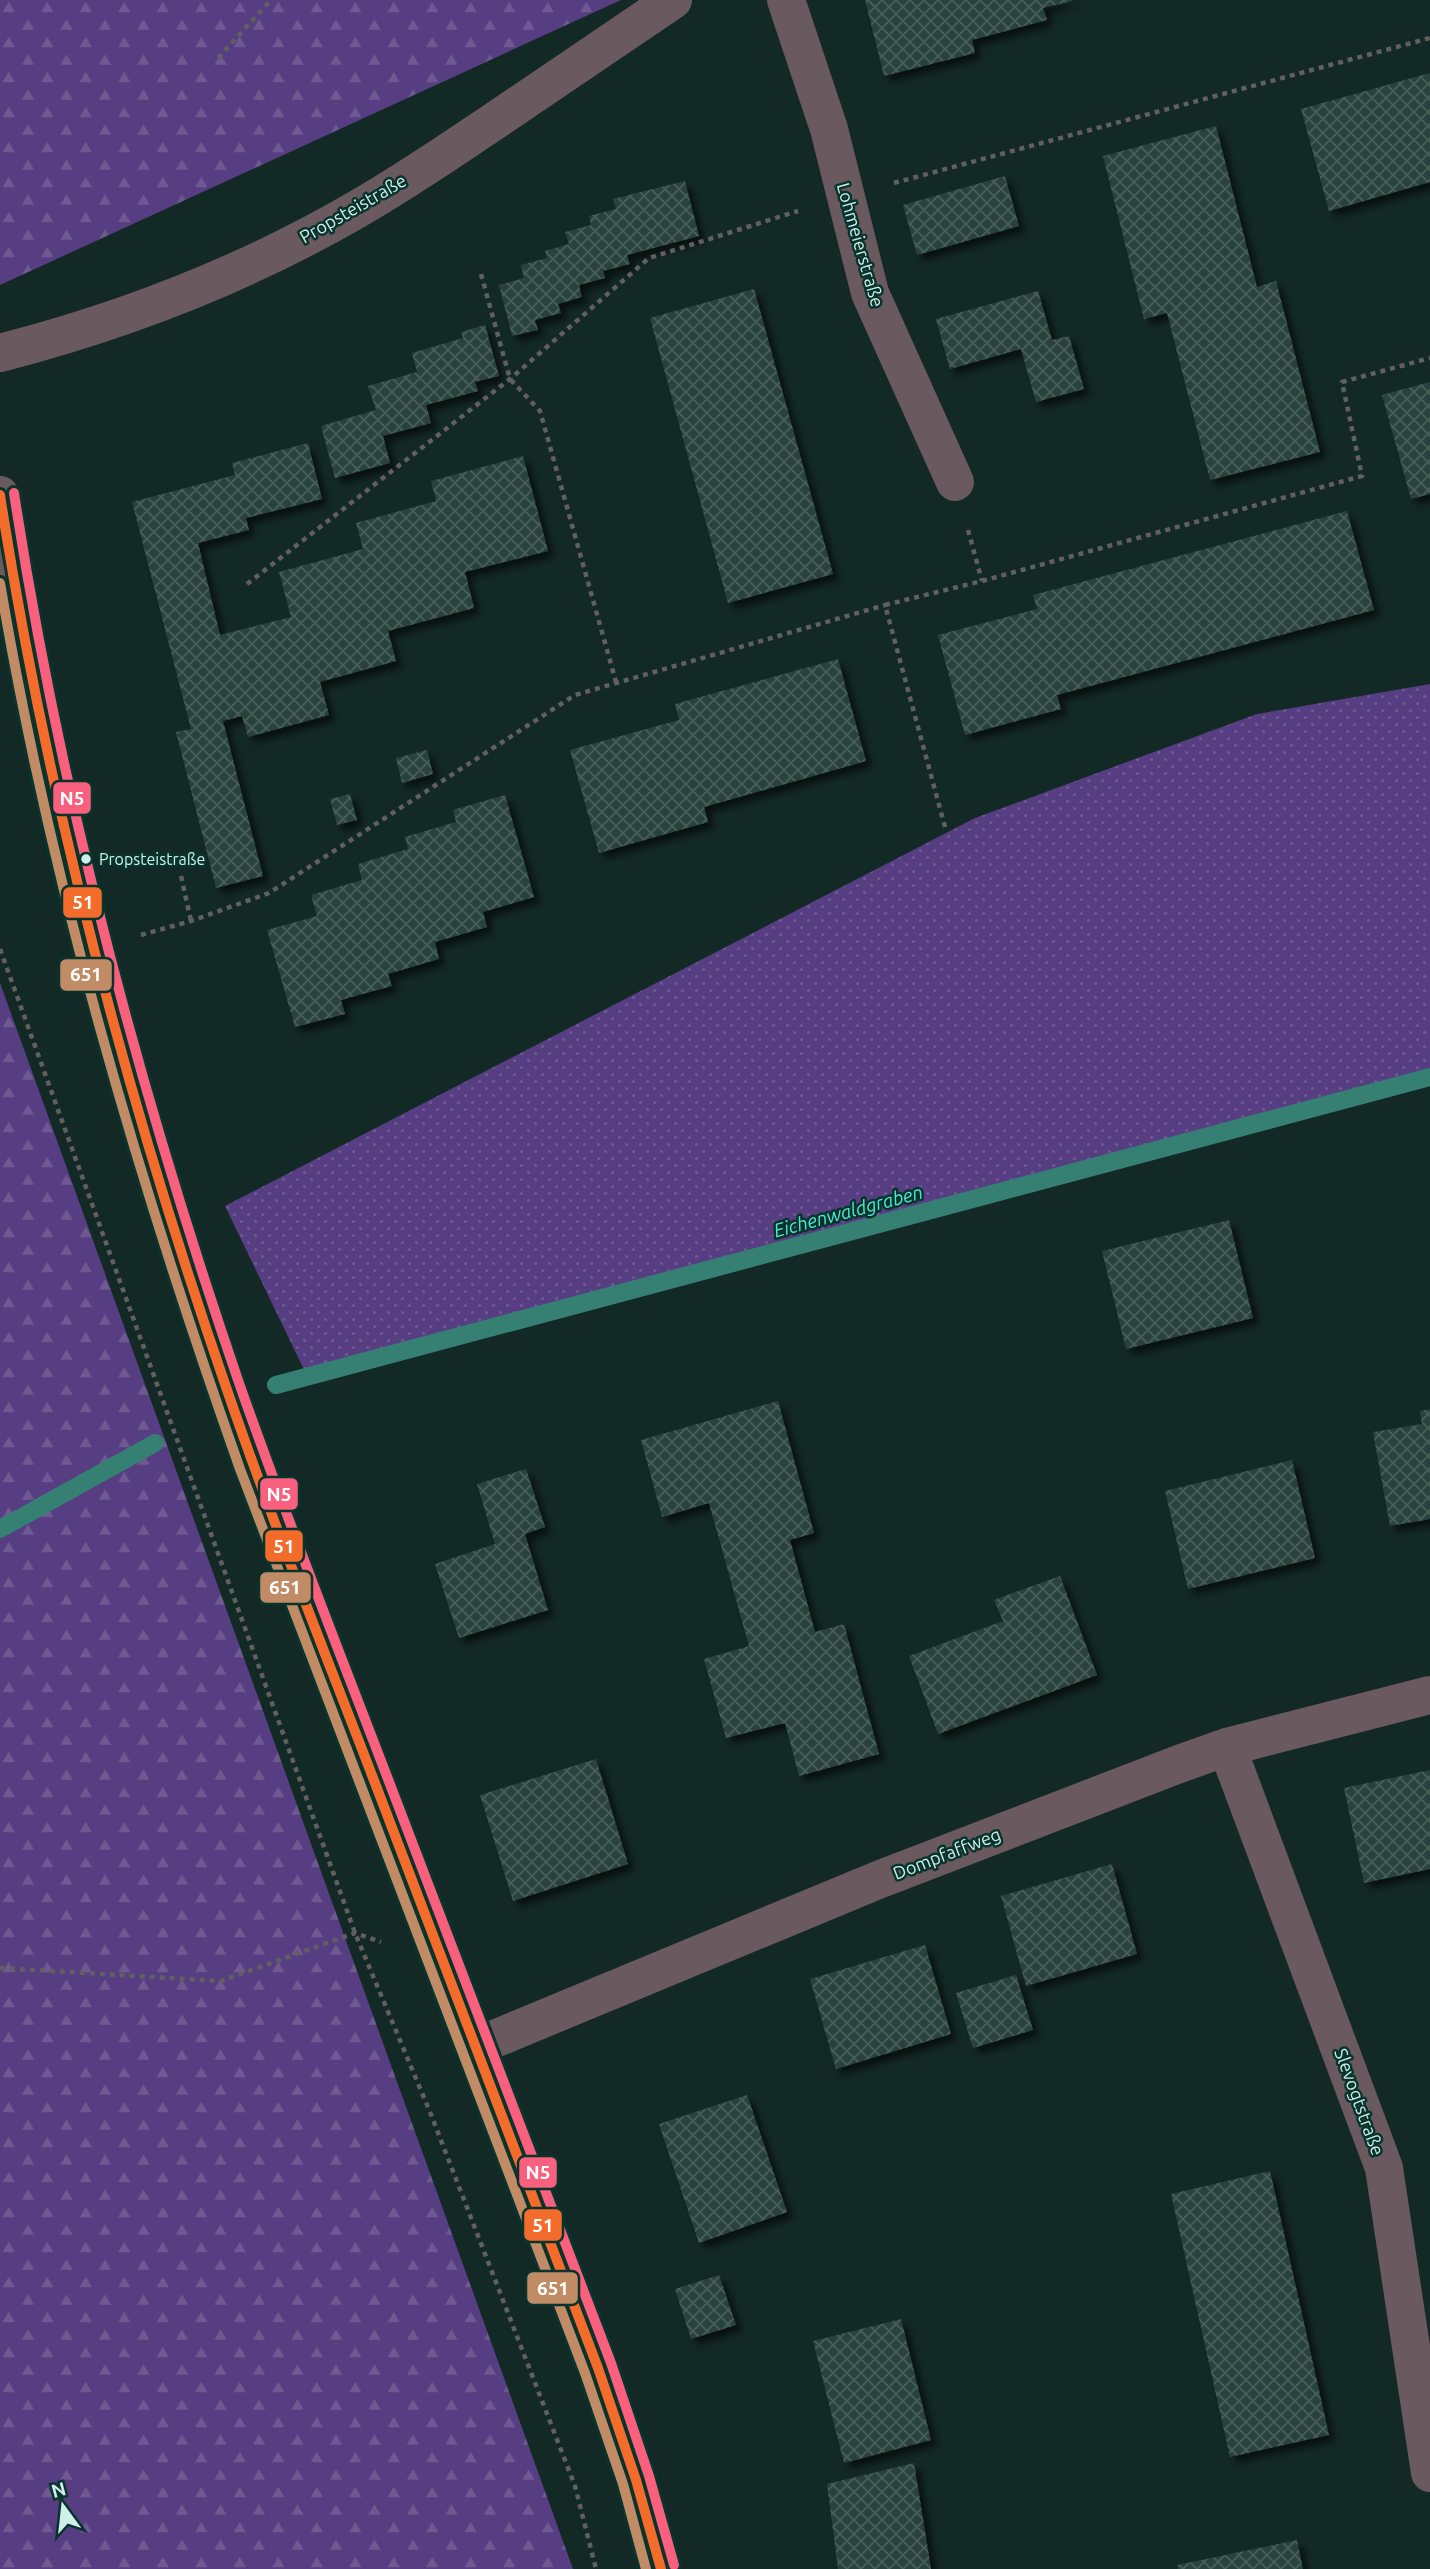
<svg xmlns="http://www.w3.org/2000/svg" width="1430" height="2569" viewBox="0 0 1430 2569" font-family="Ubuntu,sans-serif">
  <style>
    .green { fill: url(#green-dots) }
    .forest { fill: url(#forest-firs) }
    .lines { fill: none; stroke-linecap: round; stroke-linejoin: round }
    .stream { stroke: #357f73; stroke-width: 18 }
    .building { fill: url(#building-cross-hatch); filter: url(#shadow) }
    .path { stroke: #625f61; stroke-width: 4.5; stroke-dasharray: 5 5; stroke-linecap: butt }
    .street { stroke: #6a595f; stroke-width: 38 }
    .secondary { stroke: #685b60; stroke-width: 38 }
    .bus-1-casing { stroke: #09332d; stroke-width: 16 }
    .bus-2-casing { stroke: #09332d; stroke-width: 16 }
    .bus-3-casing { stroke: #09332d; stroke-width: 16 }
    .bus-1 { stroke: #f36c2b; stroke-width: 10 }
    .bus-2 { stroke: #c18c65; stroke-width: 10 }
    .bus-3 { stroke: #f8607d; stroke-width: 10 }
    .bus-dot { fill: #cdf0e9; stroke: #09332d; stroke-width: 2.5 }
    .labels { text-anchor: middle; stroke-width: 5; stroke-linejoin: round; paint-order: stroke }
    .bus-label { font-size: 16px; fill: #cdf0e9; stroke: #09332d; text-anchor: start }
    .street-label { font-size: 18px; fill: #cdf0e9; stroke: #09332d }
    .water-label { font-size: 19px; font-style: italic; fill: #4ee8d2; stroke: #09332d }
    .line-badge { stroke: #09332d; stroke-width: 2.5 }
    .badge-label { font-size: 19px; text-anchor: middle; font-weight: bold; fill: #fff }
  </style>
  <defs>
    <pattern id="green-dots" width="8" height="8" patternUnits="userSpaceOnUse" patternTransform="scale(1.75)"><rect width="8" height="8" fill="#573d81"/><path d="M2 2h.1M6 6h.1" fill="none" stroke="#6e5993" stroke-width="1.8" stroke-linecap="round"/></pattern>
    <pattern id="forest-firs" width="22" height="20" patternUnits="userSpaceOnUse" patternTransform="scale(1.75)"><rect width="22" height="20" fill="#573d81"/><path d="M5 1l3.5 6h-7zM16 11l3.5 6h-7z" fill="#6e5993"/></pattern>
    <pattern id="building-cross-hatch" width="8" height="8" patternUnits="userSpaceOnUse" patternTransform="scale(1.75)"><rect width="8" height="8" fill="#2a433d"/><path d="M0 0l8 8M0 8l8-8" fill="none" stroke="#485e59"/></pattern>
    <filter id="shadow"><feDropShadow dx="6" dy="6" stdDeviation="3.5" flood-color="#0009"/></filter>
  </defs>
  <rect width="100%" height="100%" fill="#132926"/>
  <polygon class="green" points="1430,684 1430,1081 309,1380 225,1206 975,818 1257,714"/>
  <g class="forest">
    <polygon points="0,0 621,0 0,285"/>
    <polygon points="0,983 573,2569 0,2569"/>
  </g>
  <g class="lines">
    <g class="stream">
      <polyline points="276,1385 1430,1077"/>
      <polyline points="0,1529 155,1443"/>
    </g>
  </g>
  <g class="building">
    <polygon points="865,0 1072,0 1072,1 1043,8 1047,20 972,40 975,53 884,76"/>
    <polygon points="1430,73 1430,182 1329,211 1301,109"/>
    <polygon points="1216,126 1257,287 1276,281 1320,452 1210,480 1167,313 1144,319 1103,156"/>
    <polygon points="1005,176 1019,226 917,255 903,205"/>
    <polygon points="685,181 699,236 627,255 630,264 603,271 605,278 579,285 582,297 558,304 561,313 535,320 538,330 512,336 499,285 524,278 521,265 547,258 545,251 569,244 565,232 591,225 589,216 616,209 613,199"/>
    <polygon points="754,289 833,574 728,603 650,318"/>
    <polygon points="1038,291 1052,340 1069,336 1084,389 1036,402 1021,349 950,369 936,319"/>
    <polygon points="485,325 499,376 475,382 478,391 426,405 431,423 383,436 390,463 335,478 321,426 376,410 368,386 417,372 412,353 463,338 461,332"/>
    <polygon points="1430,382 1430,494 1411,499 1382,395"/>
    <polygon points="308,443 322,499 246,518 249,530 198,543 220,635 291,617 279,572 363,549 356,523 436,501 431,481 523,456 548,551 465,572 474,608 388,631 396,661 320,682 329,715 248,737 242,716 223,721 263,876 216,888 176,732 191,729 132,502 235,475 232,463"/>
    <polygon points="1347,511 1374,610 1057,695 1061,709 965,735 938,635 1037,609 1033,595"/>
    <polygon points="838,659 866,761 704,807 708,822 599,853 570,750 679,720 675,704"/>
    <polygon points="427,750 433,774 402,783 396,758"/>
    <polygon points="350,794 357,820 337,825 330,799"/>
    <polygon points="505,795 534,897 483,912 487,927 435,942 439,959 388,974 392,986 341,1000 345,1014 295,1027 267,930 317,916 311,895 362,880 358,864 408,849 405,837 456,822 453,810"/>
    <polygon points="1229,1220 1253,1318 1126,1349 1102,1251"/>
    <polygon points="778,1401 814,1533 790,1540 815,1632 844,1624 879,1754 799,1776 785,1723 726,1738 704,1659 749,1646 709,1503 662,1517 641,1440"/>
    <polygon points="1430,1409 1430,1519 1390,1526 1373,1432 1422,1424 1420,1411"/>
    <polygon points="1292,1460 1315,1558 1188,1589 1165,1491"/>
    <polygon points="526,1469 545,1527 525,1534 548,1610 459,1638 435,1564 495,1544 477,1484"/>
    <polygon points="1060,1576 1097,1675 938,1734 909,1656 1003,1621 994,1600"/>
    <polygon points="596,1759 628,1864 513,1901 480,1795"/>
    <polygon points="1430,1770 1430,1869 1364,1883 1344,1788"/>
    <polygon points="1112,1864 1137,1954 1026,1986 1001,1896"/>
    <polygon points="925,1945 951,2034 836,2069 810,1979"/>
    <polygon points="1016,1975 1033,2030 973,2048 956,1993"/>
    <polygon points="747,2095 787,2212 699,2243 659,2124"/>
    <polygon points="1270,2171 1329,2435 1230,2457 1171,2194"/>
    <polygon points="719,2275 736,2325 691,2339 675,2289"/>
    <polygon points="901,2319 931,2440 844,2463 813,2341"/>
    <polygon points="914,2463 931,2569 838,2569 827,2484"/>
    <polygon points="1297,2540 1303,2569 1178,2569 1177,2565"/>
  </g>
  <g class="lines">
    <g class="path">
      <polyline points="218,58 271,0"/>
      <polyline points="894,183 1430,38"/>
      <polyline points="481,274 510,379 540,411 616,682"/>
      <polyline points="968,530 982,581"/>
      <polyline points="247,584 510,379 649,258 798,211"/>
      <polyline points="945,827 885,605 982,581 1362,476 1342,382 1430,358"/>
      <polyline points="181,876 191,921"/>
      <polyline points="141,935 191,921 269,893 575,695 885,605"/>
      <polyline points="0,949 355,1933 430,2112 575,2486 596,2569"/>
      <polyline points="0,1968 221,1981 355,1933 381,1942"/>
    </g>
    <g class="street">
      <polyline points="786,0 829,129 870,293 955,482"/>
      <path d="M0,353C124,321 243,275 354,211C402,184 447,153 493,122C553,82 613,41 673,0"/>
      <polyline points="1227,1747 1384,2168 1430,2473"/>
      <polyline points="475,2047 878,1880 1179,1764 1227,1747 1430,1695"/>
    </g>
    <path class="secondary" d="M0,495C18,619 44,741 73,863C121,1067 182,1267 253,1464L598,2368L636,2480L661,2569"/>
    <g class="bus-1-casing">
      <path id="bus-1" d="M0,495C47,798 126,1097 226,1387C274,1527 330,1665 383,1804C454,1992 526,2180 598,2368L636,2480L661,2569"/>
    </g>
    <g class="bus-2-casing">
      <path id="bus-2" d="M0,583C51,885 138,1181 240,1469L585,2373L623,2484L646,2569"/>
    </g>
    <g class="bus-3-casing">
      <path id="bus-3" d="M14,493C60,796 140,1094 239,1383C288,1523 343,1661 396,1800C468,1987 539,2175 611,2363L649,2476L674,2565"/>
    </g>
    <use href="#bus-1" class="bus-1"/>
    <use href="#bus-2" class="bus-2"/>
    <use href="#bus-3" class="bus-3"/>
  </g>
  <circle class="bus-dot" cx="86" cy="859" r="6"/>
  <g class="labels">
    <g class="bus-label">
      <text x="99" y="865">Propsteistraße</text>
    </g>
    <g class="street-label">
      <text transform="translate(353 209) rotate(-30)" y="6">Propsteistraße</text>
      <text transform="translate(860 245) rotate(74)" y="6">Lohmeierstraße</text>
      <text transform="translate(947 1854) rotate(-21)" y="6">Dompfaffweg</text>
      <text transform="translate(1359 2102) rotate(70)" y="6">Slevogtstraße</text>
    </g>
    <g class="water-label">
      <text transform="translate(848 1211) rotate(-15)" y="7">Eichenwaldgraben</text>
    </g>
  </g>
  <g class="line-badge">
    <rect x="52" y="781" width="40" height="34" rx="7" fill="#f8607d"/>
    <rect x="62" y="886" width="41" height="33" rx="7" fill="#f36c2b"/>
    <rect x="59" y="958" width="54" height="34" rx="7" fill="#c18c65"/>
    <rect x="259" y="1477" width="40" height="34" rx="7" fill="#f8607d"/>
    <rect x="264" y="1529" width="40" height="34" rx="7" fill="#f36c2b"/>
    <rect x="259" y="1571" width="53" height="33" rx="7" fill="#c18c65"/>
    <rect x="518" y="2156" width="40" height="33" rx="7" fill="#f8607d"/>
    <rect x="523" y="2208" width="40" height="34" rx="7" fill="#f36c2b"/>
    <rect x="526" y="2271" width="53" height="34" rx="7" fill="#c18c65"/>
  </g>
  <g class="badge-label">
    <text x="72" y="805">N5</text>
    <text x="83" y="909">51</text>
    <text x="86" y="981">651</text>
    <text x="279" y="1501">N5</text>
    <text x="284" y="1553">51</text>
    <text x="285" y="1594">651</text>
    <text x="538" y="2179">N5</text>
    <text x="543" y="2232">51</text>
    <text x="553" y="2295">651</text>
  </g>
  <g transform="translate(63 2506) rotate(345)" stroke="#09332d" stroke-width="5" paint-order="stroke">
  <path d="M0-5L12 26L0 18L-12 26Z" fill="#cdf0e9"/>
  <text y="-10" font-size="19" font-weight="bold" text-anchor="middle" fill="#cdf0e9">N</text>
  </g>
</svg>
